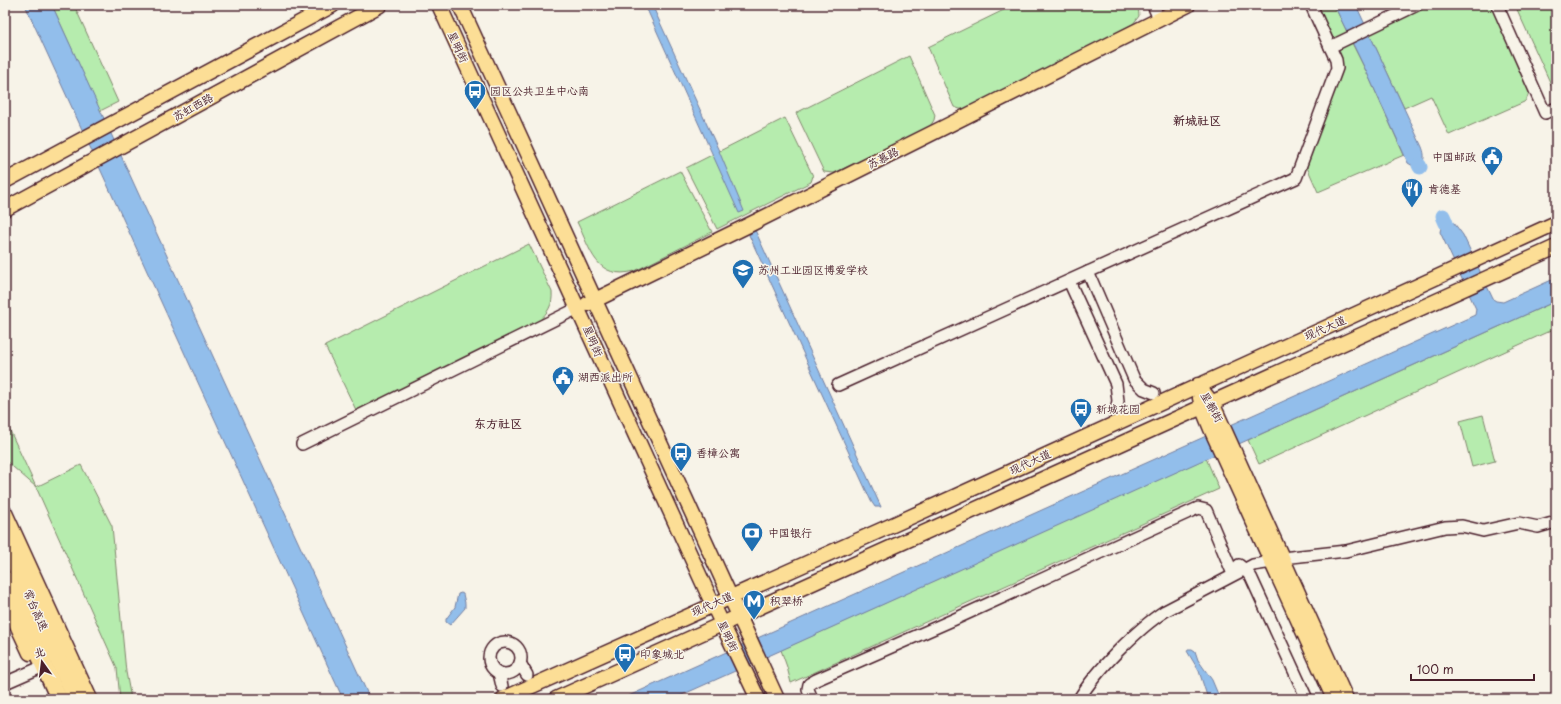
<svg xmlns="http://www.w3.org/2000/svg" width="1561" height="704" viewBox="0 0 1561 704" font-family="'Playpen Sans','LXGW WenKai TC',sans-serif">
  <style>
    .green { fill: #b6ecae; stroke: #80866c }
    .water { fill: #92beeb; stroke: #757e9e }
    .lines { fill: none; stroke-linecap: round; stroke-linejoin: round }
    .river { stroke: #92beeb; stroke-width: 15 }
    .minor-casing { stroke: #4a1f2b; stroke-width: 14 }
    .major-casing { stroke: #4a1f2b; stroke-width: 17 }
    .highway-casing { stroke: #4a1f2b; stroke-width: 19 }
    .minor { stroke: #f7f3e8; stroke-width: 11 }
    .major { stroke: #fcde96; stroke-width: 14 }
    .highway { stroke: #fcde96; stroke-width: 16 }
    .labels { text-anchor: middle; stroke-width: 3; stroke-linejoin: round; paint-order: stroke }
    .street-label { font-size: 11px; fill: #4a1f2b; stroke: #f7f3e8 }
    .poi-label { font-size: 11px; fill: #4a1f2b; stroke: #f7f3e8; text-anchor: start }
    .neighbourhood-label { font-size: 12px; font-weight: bold; fill: #4a1f2b; stroke: #f7f3e8 }
  </style>
  <rect width="100%" height="100%" fill="#f7f3e8"/>
  <filter id="ink" filterUnits="userSpaceOnUse"><feTurbulence type="fractalNoise" baseFrequency=".025" numOctaves="2"/><feDisplacementMap in="SourceGraphic" scale="8" xChannelSelector="R" yChannelSelector="G"/><feConvolveMatrix kernelMatrix="1 2 1 2 8 2 1 2 1" color-interpolation-filters="sRGB"/></filter>
  <g filter="url(#ink)">
    <g class="green">
      <polygon points="52,5 74,5 118,102 100,111"/>
      <polygon points="1014,5 1138,5 1139,16 1133,24 966,109 960,109 954,107 928,47"/>
      <polygon points="1315,5 1334,5 1348,34 1336,38 1330,37"/>
      <path d="M1425,5H1493L1528,86C1529,93 1529,97 1524,102L1449,135L1431,96L1404,108L1368,31Z"/>
      <polygon points="1515,5 1556,5 1556,90 1554,91"/>
      <polygon points="1351,41 1368,75 1404,155 1318,192 1306,165 1343,68 1339,55 1339,49"/>
      <polygon points="909,56 935,115 934,120 929,128 834,173 824,172 796,113"/>
      <polygon points="785,118 813,176 811,182 717,229 686,168"/>
      <path d="M680,171L712,232L635,271C596,281 591,250 577,222Z"/>
      <path d="M529,244L552,292C553,305 548,312 539,321L357,412L325,346Z"/>
      <polygon points="1556,301 1556,328 1259,464 1248,440"/>
      <polygon points="1483,415 1495,461 1472,467 1460,421"/>
      <polygon points="5,420 36,487 81,465 112,526 126,672 131,699 120,699 117,668 36,487 5,460"/>
      <polygon points="1206,458 1219,489 791,683 787,667 781,650"/>
    </g>
    <g class="water">
      <polygon points="25,5 52,5 370,699 343,699"/>
      <polygon points="645,5 652,5 719,151 744,211 739,213"/>
      <path d="M1334,5H1356L1422,147C1426,157 1425,165 1413,166L1408,163L1368,75Z"/>
      <path d="M1449,222L1454,223L1463,235L1493,299L1496,301L1503,302L1556,278V301L673,699H622L1475,315L1476,309L1440,232C1441,226 1443,223 1449,222Z"/>
      <polygon points="755,230 881,507 875,507 871,501 749,235"/>
      <polygon points="461,593 463,594 465,603 465,608 450,625 446,622 446,619 455,607 458,594"/>
      <polygon points="1188,649 1192,649 1195,651 1198,660 1212,680 1220,699 1208,699 1199,671 1187,651"/>
    </g>
    <g class="lines">
      <g class="river">
        <polyline points="1419,165 1420,167"/>
        <polyline points="1443,216 1446,223"/>
      </g>
      <g class="minor-casing">
        <g id="minor">
          <polyline points="1153,5 1159,19"/>
          <polyline points="1497,5 1545,113 1556,108"/>
          <polyline points="1330,47 1417,5"/>
          <polyline points="1088,272 1134,379 1144,389 1154,393"/>
          <polyline points="1069,281 1116,384 1118,401 1116,410"/>
          <polyline points="838,385 1296,178 1337,68 1336,60 1311,5"/>
          <polyline points="302,444 578,308"/>
          <polyline points="1239,565 1244,569 1251,577 1307,699"/>
          <circle cx="505" cy="658" r="16"/>
          <polyline points="520,663 527,675"/>
          <polyline points="499,673 502,686"/>
          <polyline points="5,683 37,669"/>
          <polyline points="812,699 808,689 809,684 816,680 955,619 1198,508 1206,510 1233,574"/>
          <path d="M1079,699C1096,671 1137,629 1165,611L1253,565L1272,562L1282,558L1346,551L1445,527L1462,526L1483,531L1519,523L1538,527L1556,522"/>
        </g>
      </g>
      <g class="major-casing">
        <g id="major">
          <polyline points="439,5 708,594 758,699"/>
          <polyline points="460,5 777,699"/>
          <polyline points="5,181 333,5"/>
          <polyline points="5,209 380,5"/>
          <polyline points="587,304 753,223 1188,5"/>
          <polyline points="1198,385 1212,403 1218,416 1346,699"/>
          <polyline points="1200,398 1202,407 1211,429 1334,699"/>
          <polyline points="5,513 90,699"/>
          <polyline points="5,599 30,653"/>
          <polyline points="503,699 897,523 1556,223"/>
          <polyline points="556,699 1556,247"/>
        </g>
      </g>
      <g class="highway-casing">
        <g id="highway">
          <polyline points="5,543 76,699"/>
          <polyline points="5,579 59,699"/>
        </g>
      </g>
      <use href="#minor" class="minor"/>
      <use href="#major" class="major"/>
      <use href="#highway" class="highway"/>
    </g>
  </g>
  <defs>
    <g id="bus-pin" transform="scale(1.15)"><path d="M0 17L-7.5 6A9.5 9.5 0 1 1 7.5 6Z" fill="#1f6fb2" stroke="#f7f3e8"/><path d="M-5-6H5V4H4V6H2V4H-2V6H-4V4H-5ZM-3.5-4V0h7V-4ZM-3.5 1.2v1.5H-2V1.2ZM2 1.2v1.5H3.5V1.2Z" fill="#fff"/></g>
    <g id="civic-pin" transform="scale(1.15)"><path d="M0 17L-7.5 6A9.5 9.5 0 1 1 7.5 6Z" fill="#1f6fb2" stroke="#f7f3e8"/><path d="M-.6-6.5H3V-4.5H.6V-3L4-1V1h2V6H-6V1h2V-1L-.6-3ZM-1.2 2.5V6h2.4V2.5Z" fill="#fff"/></g>
    <g id="restaurant-pin" transform="scale(1.15)"><path d="M0 17L-7.5 6A9.5 9.5 0 1 1 7.5 6Z" fill="#1f6fb2" stroke="#f7f3e8"/><path d="M-5-6h1v4h1v-4h1v4h1v-4h1v5L-1.5 .5V6h-2V.5L-5-1ZM5-6V6H3V1.5H1.5Q1.5-4 5-6Z" fill="#fff"/></g>
    <g id="school-pin" transform="scale(1.15)"><path d="M0 17L-7.5 6A9.5 9.5 0 1 1 7.5 6Z" fill="#1f6fb2" stroke="#f7f3e8"/><path d="M0-5L7-2L0 1L-7-2ZM-4 1L0 2.5L4 1V4Q0 6-4 4Z" fill="#fff"/></g>
    <g id="bank-pin" transform="scale(1.15)"><path d="M0 17L-7.5 6A9.5 9.5 0 1 1 7.5 6Z" fill="#1f6fb2" stroke="#f7f3e8"/><path d="M-6-4H6V4H-6ZM0-2.3a2.3 2.3 0 1 0 0 4.6a2.3 2.3 0 1 0 0-4.6Z" fill="#fff"/></g>
    <g id="metro-pin" transform="scale(1.15)"><path d="M0 17L-7.5 6A9.5 9.5 0 1 1 7.5 6Z" fill="#1f6fb2" stroke="#f7f3e8"/><path d="M-5.5 5V-5H-3L0 0L3-5H5.5V5H3V-.5L0 4L-3-.5V5Z" fill="#fff"/></g>
  </defs>
  <g fill-rule="evenodd">
    <use href="#bus-pin" x="475" y="91"/>
    <use href="#civic-pin" x="1492" y="157"/>
    <use href="#restaurant-pin" x="1412" y="189"/>
    <use href="#school-pin" x="743" y="270"/>
    <use href="#civic-pin" x="563" y="377"/>
    <use href="#bus-pin" x="1081" y="409"/>
    <use href="#bus-pin" x="681" y="453"/>
    <use href="#bank-pin" x="752" y="533"/>
    <use href="#metro-pin" x="754" y="601"/>
    <use href="#bus-pin" x="625" y="654"/>
  </g>
  <g class="labels">
    <g class="street-label">
      <text transform="translate(458 47) rotate(65)" y="4">星明街</text>
      <text transform="translate(193 107) rotate(-29)" y="4">苏虹西路</text>
      <text transform="translate(883 158) rotate(-27)" y="4">苏慕路</text>
      <text transform="translate(1325 328) rotate(-24)" y="4">现代大道</text>
      <text transform="translate(593 341) rotate(66)" y="4">星明街</text>
      <text transform="translate(1212 407) rotate(60)" y="4">星都街</text>
      <text transform="translate(1030 462) rotate(-25)" y="4">现代大道</text>
      <text transform="translate(712 604) rotate(-24)" y="4">现代大道</text>
      <text transform="translate(36 610) rotate(66)" y="4">常台高速</text>
      <text transform="translate(728 636) rotate(65)" y="4">星明街</text>
    </g>
    <g class="poi-label">
      <text x="490" y="95">园区公共卫生中心南</text>
      <text x="1476" y="161" text-anchor="end">中国邮政</text>
      <text x="1428" y="193">肯德基</text>
      <text x="758" y="274">苏州工业园区博爱学校</text>
      <text x="578" y="381">湖西派出所</text>
      <text x="1096" y="413">新城花园</text>
      <text x="696" y="457">香樟公寓</text>
      <text x="768" y="537">中国银行</text>
      <text x="770" y="605">积翠桥</text>
      <text x="640" y="658">印象城北</text>
    </g>
    <g class="neighbourhood-label">
      <text x="1197" y="125">新城社区</text>
      <text x="498" y="428">东方社区</text>
    </g>
  </g>
  <rect width="1561" height="704" fill="none" stroke="#f7f3e8" stroke-width="20"/>
  <rect x="10" y="10" width="1541" height="684" fill="none" stroke="#4a1f2b" stroke-width="1.5" filter="url(#ink)"/>
  <g transform="translate(42 662) rotate(346)" stroke="#f7f3e8" stroke-width="3" paint-order="stroke">
  <path d="M0-3L7 15L0 10L-7 15Z" fill="#4a1f2b"/>
  <text y="-6" font-size="11" font-weight="bold" text-anchor="middle" fill="#4a1f2b">北</text>
  </g>
  <path d="M1411 674v6h123v-6" fill="none" stroke="#4a1f2b" stroke-width="2"/>
  <text x="1417" y="674" font-size="12" fill="#4a1f2b" stroke="#f7f3e8" stroke-width="3" paint-order="stroke">100 m</text>
</svg>
